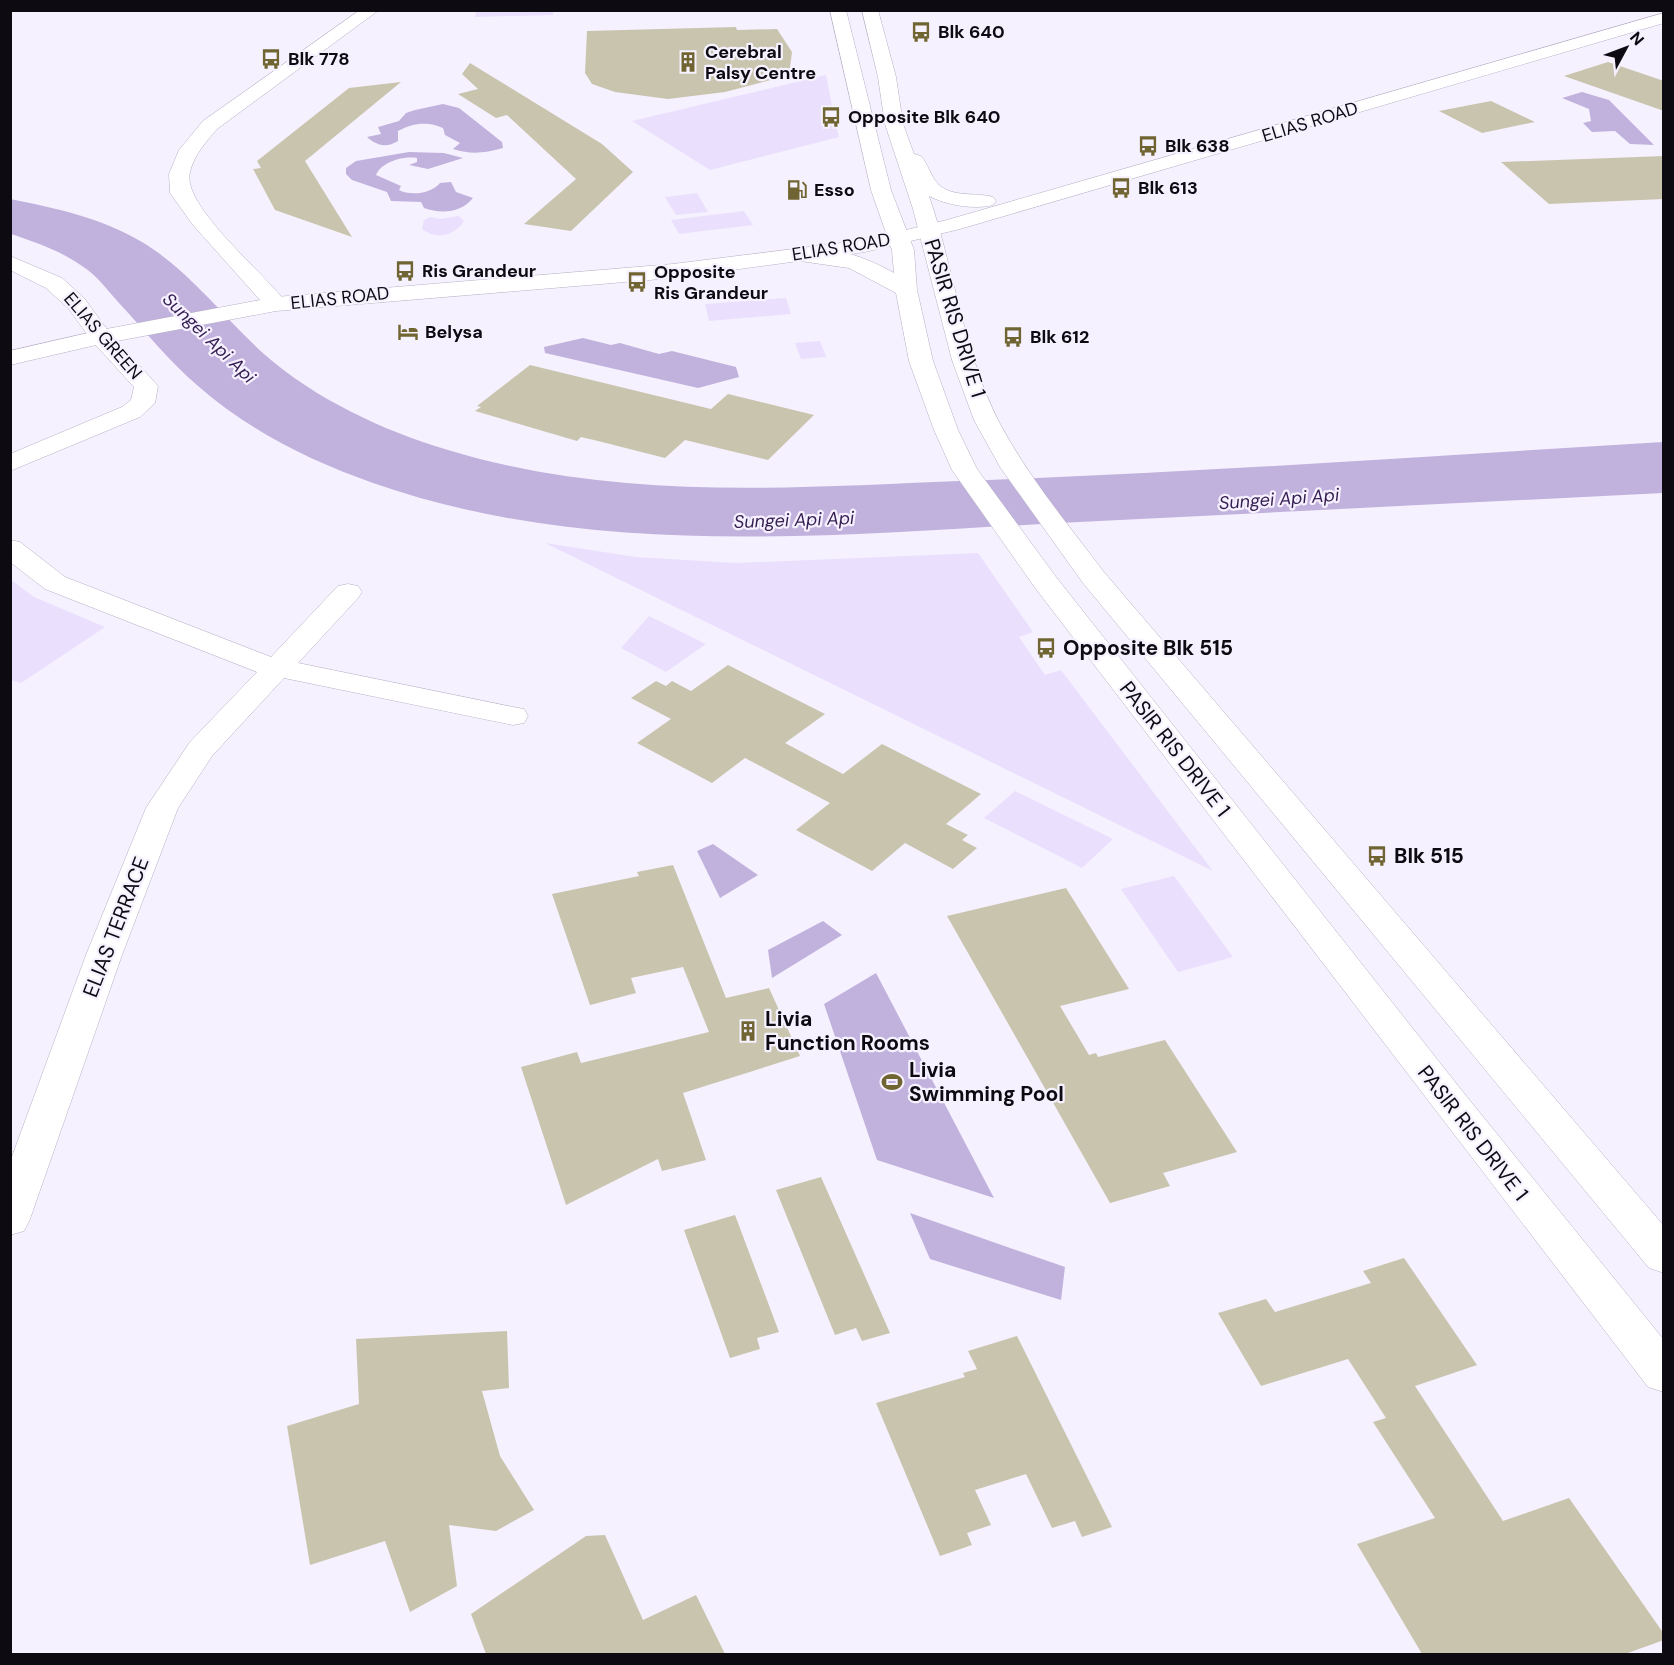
<svg xmlns="http://www.w3.org/2000/svg" width="1674" height="1665" viewBox="0 0 1674 1665" font-family="'DM Sans',sans-serif">
  <style>
    .green { fill: #eae0fe }
    .water { fill: #c1b2dd }
    .building { fill: #c9c4ae }
    .lines { fill: none; stroke-linecap: round; stroke-linejoin: round }
    .street-casing { stroke: #b6afc4; stroke-width: 1 }
    .secondary-casing { stroke: #b6afc4; stroke-width: 1 }
    .primary-casing { stroke: #b6afc4; stroke-width: 1 }
    .highway-casing { stroke: #b6afc4; stroke-width: 1 }
    .street { fill: #fff; fill-rule: evenodd }
    .secondary { fill: #fff; fill-rule: evenodd }
    .primary { fill: #fff; fill-rule: evenodd }
    .highway { fill: #fff; fill-rule: evenodd }
    .labels { text-anchor: middle; stroke-width: 4.5; stroke-linejoin: round; paint-order: stroke }
    .far-poi-label { font-size: 18px; font-weight: bold; fill: #0d0a12; stroke: #f6f1ff; text-anchor: start }
    .far-street-label { font-size: 18px; fill: #0d0a12; stroke: #f6f1ff }
    .far-water-label { font-size: 18px; font-style: italic; fill: #341d51; stroke: #f6f1ff }
    .street-label { font-size: 21px; fill: #0d0a12; stroke: #f6f1ff }
    .poi-label { font-size: 21px; font-weight: bold; fill: #0d0a12; stroke: #f6f1ff; text-anchor: start }
  </style>
  <rect width="100%" height="100%" fill="#f6f1ff"/>
  <g class="green">
    <polygon points="476,11 476,10 553,11 553,15 475,17"/>
    <polygon points="826,75 833,110 823,111 825,125 836,125 839,137 710,170 632,121"/>
    <polygon points="697,193 708,212 676,215 665,197"/>
    <polygon points="744,211 753,225 679,234 671,220"/>
    <path d="M459,216L464,221C455,236 436,240 422,229L424,220L430,217L440,219Z"/>
    <polygon points="786,298 791,314 709,321 705,304"/>
    <polygon points="820,341 826,357 801,359 795,343"/>
    <polygon points="545,543 636,557 736,563 978,553 1033,632 1019,637 1045,675 1061,670 1213,871"/>
    <polygon points="10,579 34,597 105,627 21,683 11,680"/>
    <polygon points="649,616 706,644 666,672 621,648"/>
    <polygon points="1015,791 1113,839 1082,868 984,818"/>
    <polygon points="1174,876 1233,957 1178,972 1121,889"/>
  </g>
  <g class="water">
    <polygon points="1582,92 1609,100 1654,145 1630,144 1615,131 1592,132 1583,123 1591,121 1589,109 1562,98"/>
    <path d="M443,104L459,108L502,142L503,148C484,153 472,155 453,149L460,143L445,135L443,128C428,121 412,123 398,131V141C387,148 377,146 367,137L381,134L378,127L399,121L406,113L415,110Z"/>
    <path d="M409,152L444,153L463,158L428,169L409,165L417,162V158C402,156 382,162 376,175L401,186L399,190C410,196 431,194 440,183L451,182L456,192L473,198C461,213 441,214 424,208L421,202L391,201L387,192L352,180L346,174V168L356,161Z"/>
    <path d="M10,199C56,208 102,218 142,242C189,270 224,318 264,354C315,399 384,431 448,450C616,501 786,488 959,481C1194,473 1429,456 1663,442V493C1462,503 1261,513 1059,523C831,535 593,560 373,483C310,461 248,430 198,386C169,361 145,331 119,303C108,291 97,275 82,266C61,251 35,242 11,234Z"/>
    <polygon points="583,338 611,345 620,343 659,354 672,351 736,367 739,377 698,388 545,353 544,347"/>
    <polygon points="713,844 758,875 720,898 697,851"/>
    <polygon points="823,921 842,935 772,978 768,950"/>
    <polygon points="876,973 994,1198 877,1160 824,1004"/>
    <polygon points="910,1213 1065,1267 1061,1300 930,1259"/>
  </g>
  <g class="building">
    <polygon points="736,27 737,30 777,29 792,52 789,75 725,92 668,99 615,92 592,84 585,73 587,31"/>
    <polygon points="1608,62 1664,81 1664,111 1564,76"/>
    <polygon points="470,63 602,144 633,172 571,231 524,224 576,179 507,115 496,118 458,94 478,89 462,74"/>
    <polygon points="401,82 305,161 352,237 275,210 253,169 261,168 257,161 349,88"/>
    <polygon points="1491,101 1535,122 1482,133 1439,111"/>
    <polygon points="1664,156 1664,199 1549,204 1501,162"/>
    <polygon points="530,365 711,409 728,394 814,415 768,460 685,440 665,458 598,441 581,437 577,441 475,411 481,407 477,406"/>
    <polygon points="728,665 825,714 785,743 843,774 882,744 981,794 946,824 968,835 962,840 977,848 953,869 905,843 872,871 796,830 830,803 745,758 712,783 637,743 671,719 631,698 656,681 666,686 672,681 691,691"/>
    <polygon points="673,865 726,998 769,988 800,1056 683,1093 706,1160 662,1171 658,1159 566,1205 521,1067 577,1052 581,1063 709,1032 683,967 631,978 636,993 590,1005 552,894 639,876 637,872"/>
    <polygon points="1066,888 1129,989 1060,1006 1089,1055 1096,1053 1098,1057 1165,1040 1237,1152 1163,1173 1170,1186 1110,1203 947,916"/>
    <polygon points="821,1177 890,1333 862,1341 856,1328 835,1335 776,1190"/>
    <polygon points="735,1215 779,1332 757,1338 760,1349 730,1358 684,1230"/>
    <polygon points="1404,1258 1477,1365 1415,1386 1503,1521 1569,1498 1664,1634 1664,1640 1625,1654 1422,1654 1357,1544 1435,1518 1373,1422 1386,1418 1348,1359 1261,1386 1218,1313 1266,1299 1275,1312 1371,1283 1363,1271"/>
    <polygon points="507,1331 509,1388 482,1391 500,1456 534,1510 496,1531 449,1525 457,1586 410,1612 385,1541 310,1565 287,1426 359,1404 356,1339"/>
    <polygon points="1017,1336 1112,1527 1082,1537 1075,1521 1052,1528 1026,1474 975,1490 991,1525 967,1533 972,1545 940,1556 876,1403 965,1377 963,1373 977,1369 968,1351"/>
    <polygon points="605,1535 643,1620 696,1595 725,1654 486,1654 471,1614 586,1536"/>
  </g>
  <g class="lines">
    <g class="street-casing">
      <g id="street">
        <path d="M360,10H379L217,129C206,142 194,155 190,172C181,206 267,275 287,304L284,309H268L193,225L170,193L169,174L179,150L203,121Z"/>
        <polygon points="10,256 62,278 84,298 109,332 158,386 155,403 140,417 10,471 10,454 122,407 131,400 134,387 93,342 68,308 46,288 10,270"/>
        <polygon points="10,540 20,542 65,577 271,657 338,586 348,584 358,586 362,592 358,598 298,663 513,707 524,709 528,716 524,723 513,725 284,678 212,756 178,808 122,955 30,1219 24,1231 10,1235 10,1162 86,955 146,808 190,742 257,672 45,589 10,562"/>
      </g>
    </g>
    <g class="secondary-casing">
      <polygon id="secondary" points="1664,13 1664,23 960,229 865,252 673,278 276,311 101,344 93,342 89,337 93,332 101,330 276,297 673,264 865,240 947,220"/>
    </g>
    <g class="primary-casing">
      <g id="primary">
        <path d="M830,10H846L891,190L914,250L917,290L933,361L958,430L977,469L1056,577L1463,1092L1664,1340V1392L1648,1387L1036,589L952,470L934,430L909,361L896,293L849,268L800,261L792,260L789,255L792,250C825,242 866,257 894,273L892,250L871,190Z"/>
        <path d="M862,10H878L896,77L903,124L914,154L921,156C928,164 931,177 938,184C952,198 976,192 993,197L996,201L993,205C974,210 946,205 929,196C954,269 964,354 999,422C1027,475 1067,523 1103,571L1664,1226V1273L1649,1268L1083,583L1000,467L974,420L952,360L913,209L885,124L878,77Z"/>
      </g>
    </g>
    <g class="highway-casing">
      <polygon id="highway" points="101,330 109,332 113,337 109,342 10,365 10,351"/>
    </g>
    <use href="#street" class="street"/>
    <use href="#secondary" class="secondary"/>
    <use href="#primary" class="primary"/>
    <use href="#highway" class="highway"/>
  </g>
  <defs>
    <g id="bus-bare" transform="scale(1.62)"><path d="M-5-6H5V4H4V6H2V4H-2V6H-4V4H-5ZM-3.5-4V0h7V-4ZM-3.5 1.2v1.5H-2V1.2ZM2 1.2v1.5H3.5V1.2Z" fill="#706532" stroke="#f6f1ff" stroke-width="2.5" paint-order="stroke"/></g>
    <g id="building-bare" transform="scale(1.62)"><path d="M-4-6H4V6H1V3H-1V6H-4ZM-2.5-4.3h1.7v1.8h-1.7ZM.8-4.3h1.7v1.8H.8ZM-2.5-1h1.7V.8h-1.7ZM.8-1h1.7V.8H.8Z" fill="#706532" stroke="#f6f1ff" stroke-width="2.5" paint-order="stroke"/></g>
    <g id="fuel-bare" transform="scale(1.62)"><path d="M-5.5-6h7V0h2V4h1.3V-2.5L3-4.5l.8-.8L6-3V5H2.5V1h-1V6h-7ZM-4.2-4.7v3.2H.2V-4.7Z" fill="#706532" stroke="#f6f1ff" stroke-width="2.5" paint-order="stroke"/></g>
    <g id="hotel-bare" transform="scale(1.62)"><path d="M-6-4.5h1.5V1H6V5H4.5V3h-9V5H-6ZM-4 0a1.8 1.8 0 1 1 3.6 0ZM.5 0V-2.5h3Q6-2.5 6 0Z" fill="#706532" stroke="#f6f1ff" stroke-width="2.5" paint-order="stroke"/></g>
    <g id="stadium-bare" transform="scale(1.62)"><path d="M0-5a6.5 5 0 1 0 0 10a6.5 5 0 1 0 0-10ZM-3.5-1.8h7v3.6h-7Z" fill="#706532" stroke="#f6f1ff" stroke-width="2.5" paint-order="stroke"/></g>
  </defs>
  <g fill-rule="evenodd">
    <use href="#bus-bare" x="921" y="32"/>
    <use href="#bus-bare" x="271" y="59"/>
    <use href="#building-bare" x="688" y="62"/>
    <use href="#bus-bare" x="831" y="117"/>
    <use href="#bus-bare" x="1148" y="146"/>
    <use href="#bus-bare" x="1121" y="188"/>
    <use href="#fuel-bare" x="797" y="190"/>
    <use href="#bus-bare" x="405" y="271"/>
    <use href="#bus-bare" x="637" y="282"/>
    <use href="#hotel-bare" x="408" y="332"/>
    <use href="#bus-bare" x="1013" y="337"/>
    <use href="#bus-bare" x="1046" y="648"/>
    <use href="#bus-bare" x="1377" y="856"/>
    <use href="#building-bare" x="748" y="1031"/>
    <use href="#stadium-bare" x="892" y="1082"/>
  </g>
  <g class="labels">
    <g class="far-poi-label">
      <text x="938" y="38">Blk 640</text>
      <text x="705" y="58">Cerebral<tspan x="705" dy="21">Palsy Centre</tspan></text>
      <text x="288" y="65">Blk 778</text>
      <text x="848" y="123">Opposite Blk 640</text>
      <text x="1165" y="152">Blk 638</text>
      <text x="1138" y="194">Blk 613</text>
      <text x="814" y="196">Esso</text>
      <text x="422" y="277">Ris Grandeur</text>
      <text x="654" y="278">Opposite<tspan x="654" dy="21">Ris Grandeur</tspan></text>
      <text x="425" y="338">Belysa</text>
      <text x="1030" y="343">Blk 612</text>
    </g>
    <g class="far-street-label">
      <text transform="translate(1310 122) rotate(-17)" y="6">ELIAS ROAD</text>
      <text transform="translate(841 247) rotate(-9)" y="6">ELIAS ROAD</text>
      <text transform="translate(340 298) rotate(-6)" y="6">ELIAS ROAD</text>
      <text transform="translate(103 336) rotate(49)" y="6">ELIAS GREEN</text>
    </g>
    <g class="far-water-label">
      <text transform="translate(209 338) rotate(44)" y="6">Sungei Api Api</text>
      <text transform="translate(1279 499) rotate(-4)" y="6">Sungei Api Api</text>
      <text transform="translate(794 520) rotate(-2)" y="6">Sungei Api Api</text>
    </g>
    <g class="street-label">
      <text transform="translate(955 318) rotate(73)" y="7">PASIR RIS DRIVE 1</text>
      <text transform="translate(1175 749) rotate(52)" y="7">PASIR RIS DRIVE 1</text>
      <text transform="translate(116 927) rotate(-69)" y="7">ELIAS TERRACE</text>
      <text transform="translate(1473 1133) rotate(52)" y="7">PASIR RIS DRIVE 1</text>
    </g>
    <g class="poi-label">
      <text x="1063" y="655">Opposite Blk 515</text>
      <text x="1394" y="863">Blk 515</text>
      <text x="765" y="1026">Livia<tspan x="765" dy="24">Function Rooms</tspan></text>
      <text x="909" y="1077">Livia<tspan x="909" dy="24">Swimming Pool</tspan></text>
    </g>
  </g>
  <rect width="1674" height="1665" fill="none" stroke="#0d0a12" stroke-width="24"/>
  <g transform="translate(1626 48) rotate(49)" stroke="#f6f1ff" stroke-width="4.5" paint-order="stroke">
  <path d="M0-4.5L10 22L0 15L-10 22Z" fill="#0d0a12"/>
  <text y="-9" font-size="16" font-weight="bold" text-anchor="middle" fill="#0d0a12">N</text>
  </g>
</svg>
